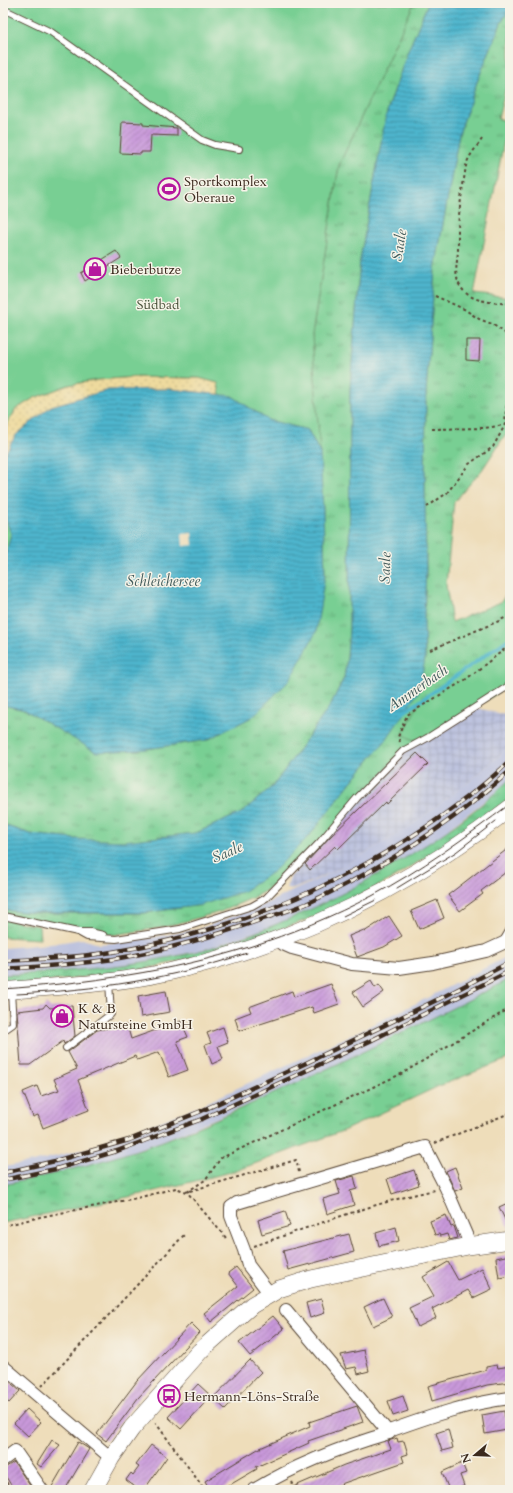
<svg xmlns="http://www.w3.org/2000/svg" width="513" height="1493" viewBox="0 0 513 1493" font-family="Cardo,serif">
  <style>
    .industrial { fill: url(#industrial-grid) }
    .railway { fill: #bdc3de }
    .grass { fill: url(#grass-tufts); stroke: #5a7c58 }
    .sand { fill: url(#sand-dots); stroke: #94825e }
    .green { fill: #78cf93; stroke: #5a7c58 }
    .water { fill: url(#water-rules); stroke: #447076 }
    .pier { fill: #eeddba }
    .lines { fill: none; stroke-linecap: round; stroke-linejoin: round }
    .stream { stroke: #4eb5cd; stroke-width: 3.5 }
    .building { fill: url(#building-hatch) }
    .lane-casing { stroke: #564535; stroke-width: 8 }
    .street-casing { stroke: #564535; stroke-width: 14 }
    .secondary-casing { stroke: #564535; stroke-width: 18 }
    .path { stroke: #564535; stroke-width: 2; stroke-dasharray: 3 3; stroke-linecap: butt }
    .lane { stroke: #fff; stroke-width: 6 }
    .street { stroke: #fff; stroke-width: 12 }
    .secondary { stroke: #fff; stroke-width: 17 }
    .tram { stroke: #3b2a1e; stroke-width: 1 }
    .rail-casing { stroke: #3b2a1e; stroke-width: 4.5 }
    .rail { stroke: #f7f3e8; stroke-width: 3; stroke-dasharray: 9; stroke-linecap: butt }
    .labels { text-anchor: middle; stroke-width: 3; stroke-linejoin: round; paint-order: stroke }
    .poi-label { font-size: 14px; fill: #3b2a1e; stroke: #f7f3e8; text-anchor: start }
    .park-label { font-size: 14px; fill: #4a533b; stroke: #f7f3e8 }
    .water-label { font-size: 15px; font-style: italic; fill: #425b5b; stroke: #f7f3e8 }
  </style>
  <defs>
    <pattern id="industrial-grid" width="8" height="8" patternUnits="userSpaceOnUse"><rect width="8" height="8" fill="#bdc3de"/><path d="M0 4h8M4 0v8" fill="none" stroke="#a3a8be"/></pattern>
    <pattern id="grass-tufts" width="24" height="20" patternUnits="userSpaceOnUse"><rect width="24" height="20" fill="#78cf93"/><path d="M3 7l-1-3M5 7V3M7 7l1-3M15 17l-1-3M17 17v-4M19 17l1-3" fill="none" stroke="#64a877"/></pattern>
    <pattern id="sand-dots" width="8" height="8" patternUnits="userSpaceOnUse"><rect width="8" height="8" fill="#eeda9e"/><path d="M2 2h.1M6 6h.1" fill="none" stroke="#cdbb88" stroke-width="1.8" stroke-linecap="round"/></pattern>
    <pattern id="water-rules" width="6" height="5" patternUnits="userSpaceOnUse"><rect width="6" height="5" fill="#4eb5cd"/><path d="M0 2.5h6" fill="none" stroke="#4293a6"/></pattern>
    <pattern id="building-hatch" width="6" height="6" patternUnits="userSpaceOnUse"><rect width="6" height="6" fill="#c898da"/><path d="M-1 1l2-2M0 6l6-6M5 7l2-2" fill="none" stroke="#a47cb0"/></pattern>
  </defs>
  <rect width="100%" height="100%" fill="#f7f3e8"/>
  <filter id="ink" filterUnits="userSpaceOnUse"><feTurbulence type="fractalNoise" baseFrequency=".025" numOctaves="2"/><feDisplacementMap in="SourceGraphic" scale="8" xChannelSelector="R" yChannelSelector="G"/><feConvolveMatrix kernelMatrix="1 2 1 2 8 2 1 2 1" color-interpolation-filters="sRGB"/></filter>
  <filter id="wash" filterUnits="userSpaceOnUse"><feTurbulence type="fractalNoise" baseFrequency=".012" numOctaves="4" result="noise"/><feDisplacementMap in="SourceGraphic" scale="16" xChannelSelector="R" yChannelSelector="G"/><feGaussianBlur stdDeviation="0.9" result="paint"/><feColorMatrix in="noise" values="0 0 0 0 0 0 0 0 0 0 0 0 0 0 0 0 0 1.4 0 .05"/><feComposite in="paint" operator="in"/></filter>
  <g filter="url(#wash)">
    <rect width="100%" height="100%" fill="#eeddba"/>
    <polygon class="industrial" points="474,707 509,716 510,746 475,777 410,826 341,868 294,889 286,888 290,877 403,751"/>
    <g class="railway">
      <polygon points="510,746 510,779 496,792 429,844 353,889 289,920 206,949 166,958 102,969 3,975 3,948 50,944 82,939 99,944 132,941 199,929 263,905 341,868 410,826 475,777"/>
      <polygon points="510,955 510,979 433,1019 287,1088 162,1141 103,1161 38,1178 3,1185 3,1167 33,1162 96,1146 197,1107 357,1032 425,999"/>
    </g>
    <g class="grass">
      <polygon points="414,3 428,3 406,56 386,115 360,260 350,389 349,630 347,658 344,678 330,706 274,785 241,813 196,833 124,841 74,839 31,834 3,825 3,705 25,710 96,751 139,750 207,740 252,717 325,575 323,510 312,335 339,165"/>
      <polygon points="510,8 510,70 498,119 508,121 474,294 510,298 510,435 505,435 482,470 454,502 446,585 452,622 501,602 510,588 510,638 420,701 427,738 403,751 297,866 267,890 250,899 220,912 160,928 112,935 90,929 75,929 3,914 3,910 37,913 144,913 201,905 274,871 310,835 350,783 386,740 425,659 424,617 426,570 425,489 426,393 435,269 459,134 477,82 501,23"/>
      <path d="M510,779V798L469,829L392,879L327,912L223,951L136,971L3,987V975C51,973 97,969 144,962C165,958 186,955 207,949C272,929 330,903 388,868C432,843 474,814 510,779Z"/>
      <polygon points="3,919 39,926 40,939 3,937"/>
      <path d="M510,979V1058L439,1086L345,1130L235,1171L147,1193L3,1223V1185C57,1174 111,1160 163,1141C219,1119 274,1094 329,1068C390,1039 450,1010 510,979Z"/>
    </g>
    <polygon class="sand" points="133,377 199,378 218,383 220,395 171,389 108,390 3,457 3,431 16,409 34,398 68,385 97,380"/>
    <g class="green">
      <polygon points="3,3 414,3 339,165 312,335 320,453 308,430 268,420 232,396 220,395 218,383 199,378 133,377 97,380 68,385 34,398 16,409 3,431"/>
      <polygon points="3,512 12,534 6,553 3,555"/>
      <polygon points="510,638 510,685 427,738 413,740 403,734 420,701"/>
    </g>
    <g class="water">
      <polygon points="428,3 510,3 510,8 501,23 477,82 459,134 435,269 426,393 425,489 426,570 424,617 425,659 419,691 386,740 350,783 310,835 274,871 244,891 201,905 144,913 37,913 3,910 3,825 31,834 74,839 124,841 196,833 241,813 274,785 330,706 344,678 347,658 349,630 350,389 360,260 386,115 406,56"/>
      <polygon points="171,389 232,396 268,420 308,430 320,453 323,510 325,575 316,632 289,681 252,717 207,740 139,750 96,752 25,710 3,705 3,555 6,553 11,534 3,512 3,457 16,435 51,406 108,390"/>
    </g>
    <polygon class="pier" points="192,533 193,545 183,546 182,534"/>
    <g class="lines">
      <polyline class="stream" points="403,713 510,638"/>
    </g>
    <g id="blocks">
      <g class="building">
        <polygon points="122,122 143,123 143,125 177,128 177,136 151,135 150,152 141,152 141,154 120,153"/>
        <polygon points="116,251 121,258 85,281 81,273"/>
        <polygon points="466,340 480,340 479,361 466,360"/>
        <polygon points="417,753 428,764 387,804 386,802 338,849 335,846 310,870 305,864 329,838"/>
        <polygon points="510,847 510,869 481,891 483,894 460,911 448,895"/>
        <polygon points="437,900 444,918 419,929 411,911"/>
        <polygon points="389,916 402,936 384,947 357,957 349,936 364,930 364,932"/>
        <polygon points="371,981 375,988 379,985 384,992 363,1007 353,992"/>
        <polygon points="331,984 339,1004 314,1013 312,1007 239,1031 235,1018 251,1012 249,1007 292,991 294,997"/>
        <polygon points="166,991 170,1012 141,1017 138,996"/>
        <polygon points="46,1004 50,1008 72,1006 75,1036 64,1044 63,1041 30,1065 21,1065 17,1011 43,1008"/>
        <polygon points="181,1021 188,1037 177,1041 188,1070 169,1077 159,1052 137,1060 135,1056 78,1080 89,1110 43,1128 38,1115 33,1117 23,1092 37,1086 41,1096 59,1090 54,1079 77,1069 68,1052 97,1030 127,1025 131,1039"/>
        <polygon points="223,1027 228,1042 218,1046 223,1059 212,1064 205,1045 211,1043 207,1033"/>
        <polygon points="455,1167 463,1188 455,1191 446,1171"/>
        <polygon points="414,1170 419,1185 392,1194 387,1179"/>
        <polygon points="354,1176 357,1189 350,1191 354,1205 327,1214 323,1199 340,1194 336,1181"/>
        <polygon points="510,1202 510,1230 499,1207"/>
        <polygon points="285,1211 290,1226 262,1234 258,1220"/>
        <polygon points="446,1215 451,1227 454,1226 458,1238 449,1240 447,1234 440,1236 439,1234 435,1235 430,1221"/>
        <polygon points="396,1227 399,1241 379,1246 376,1233"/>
        <polygon points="349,1234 354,1252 288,1270 283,1251"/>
        <polygon points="510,1255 510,1276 499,1278 496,1258"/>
        <polygon points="448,1262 458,1280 482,1268 492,1289 473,1298 468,1290 432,1309 436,1318 418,1327 409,1308 434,1296 423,1277"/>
        <polygon points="236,1267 253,1288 211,1322 204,1313 238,1286 228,1273"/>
        <polygon points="383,1298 392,1317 373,1326 364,1307"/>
        <polygon points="321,1299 325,1313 310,1318 306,1303"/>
        <polygon points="273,1316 284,1329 250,1356 239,1343"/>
        <polygon points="191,1323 200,1332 138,1398 106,1441 97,1434 137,1381"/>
        <polygon points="364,1350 369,1371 358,1374 356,1367 346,1369 341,1355"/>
        <polygon points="250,1360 261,1372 225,1409 213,1398"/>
        <polygon points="497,1365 498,1368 510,1366 510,1382 487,1385 432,1401 428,1386 486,1370 486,1367"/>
        <polygon points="3,1376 20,1391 9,1403 3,1397"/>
        <polygon points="198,1384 211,1396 181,1429 168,1417"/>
        <polygon points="403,1396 408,1411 393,1416 388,1401"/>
        <polygon points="357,1406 363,1422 308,1441 309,1443 256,1467 257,1469 221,1490 210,1490 205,1481 258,1449 310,1426 309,1422"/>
        <polygon points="27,1409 41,1422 28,1436 14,1423"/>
        <polygon points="504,1411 507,1430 485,1434 482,1415"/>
        <polygon points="448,1429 453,1448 442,1451 436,1433"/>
        <polygon points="397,1438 398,1442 404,1441 408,1454 402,1456 404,1462 341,1484 342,1485 330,1490 286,1490 344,1465 391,1449 388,1441"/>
        <polygon points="52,1440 60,1445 41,1467 37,1464"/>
        <polygon points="78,1442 89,1449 69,1483 65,1490 50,1490"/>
        <polygon points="151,1445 167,1457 144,1490 139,1490 126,1480 131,1473 133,1475 139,1467 136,1465"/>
        <polygon points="14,1462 33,1490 14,1490 3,1472 3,1469"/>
        <polygon points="462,1463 466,1473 460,1475 464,1486 454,1490 449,1490 442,1472"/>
      </g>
    </g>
  </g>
  <g filter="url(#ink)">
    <use href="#blocks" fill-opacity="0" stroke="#564535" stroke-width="1"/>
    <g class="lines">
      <g class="lane-casing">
        <g id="lane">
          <polyline points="3,9 51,32 202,140 215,145 239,149"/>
          <polyline points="3,916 78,932 90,932 103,935"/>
          <polyline points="78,932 87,937 116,939 180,929 252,906 266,898 320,842 357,798 403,751 427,738 510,685"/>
          <polyline points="503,941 510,929"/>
          <polyline points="3,1031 13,1024 11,992"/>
          <polyline points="66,1048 111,1014 109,982"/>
        </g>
      </g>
      <g class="street-casing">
        <g id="street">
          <polyline points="279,939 283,944 292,948 352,964 399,968 433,963 486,951 510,940"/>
          <polyline points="270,1294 248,1265 244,1250 231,1216 231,1207 237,1203 425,1147 446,1188 471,1246"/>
          <polyline points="286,1310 389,1433"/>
          <polyline points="3,1366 111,1458"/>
          <polyline points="3,1460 15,1451 42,1490"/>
          <path d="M254,1490C297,1464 341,1447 389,1433L392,1430C431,1416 469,1403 510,1398"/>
        </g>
      </g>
      <g class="secondary-casing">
        <g id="secondary">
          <path d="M3,991C58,986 114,984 168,972C296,943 407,888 510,808"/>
          <polyline points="93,1490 111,1458 132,1428 200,1351 252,1305 279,1289 311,1279 468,1246 510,1240"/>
        </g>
      </g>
      <g class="path">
        <path d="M482,139C477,147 468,156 466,166C463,186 459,208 458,229C458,235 458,241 458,248C458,261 453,274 460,286C470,303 493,302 510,304"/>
        <polyline points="435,296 464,309 479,319 492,324 505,333 510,339"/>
        <polyline points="432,429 485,428 510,424"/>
        <polyline points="427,507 447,493 469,464 493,447 505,425 506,409 510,390"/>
        <polyline points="430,650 499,621 510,615"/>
        <polyline points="509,716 510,715"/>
        <polyline points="400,742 398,737 407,715 465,680 510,645"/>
        <polyline points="435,1143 510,1113"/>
        <polyline points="190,1191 296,1160 299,1172"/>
        <polyline points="187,1192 205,1180 221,1158 403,1073 510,1008"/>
        <polyline points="3,1226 40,1217 137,1198 176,1188 187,1192 227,1239"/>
        <path d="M254,1246C313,1226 373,1203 435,1190"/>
        <polyline points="42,1386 184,1235"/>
        <polyline points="155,1422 205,1490"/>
        <polyline points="3,1477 11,1490"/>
        <polyline points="292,1482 296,1490"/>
      </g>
      <use href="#lane" class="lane"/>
      <use href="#street" class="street"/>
      <use href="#secondary" class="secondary"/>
      <g class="tram">
        <polyline points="397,888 456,852 496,821"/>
        <polyline points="343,916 376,900"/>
        <path d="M3,989C86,983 170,972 249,947C291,934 333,916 372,896C421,870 466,837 510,804"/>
        <path d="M17,994C95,990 172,979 247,953"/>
      </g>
      <g class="rail-casing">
        <g id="rail">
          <path d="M3,961C39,959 76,958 112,952C227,933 335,889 432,823C459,804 486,784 510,761"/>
          <path d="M3,969C40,967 77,964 114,959C165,951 215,936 263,919C277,914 292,910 306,904C363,878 424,841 473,802C486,792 498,781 510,771"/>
          <polyline points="3,1173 55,1161 129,1140 199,1112 304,1064 445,996 510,962"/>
          <polyline points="3,1180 56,1169 117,1151 202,1119 370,1041 510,971"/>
        </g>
      </g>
      <use href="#rail" class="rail"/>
    </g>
  </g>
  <defs>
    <g id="stadium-ring" transform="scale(1.15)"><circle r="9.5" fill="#f7f3e8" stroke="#b5179e" stroke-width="1.5"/><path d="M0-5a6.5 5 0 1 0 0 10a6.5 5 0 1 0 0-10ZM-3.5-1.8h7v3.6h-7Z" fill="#b5179e"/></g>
    <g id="shop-ring" transform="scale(1.15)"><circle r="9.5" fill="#f7f3e8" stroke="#b5179e" stroke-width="1.5"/><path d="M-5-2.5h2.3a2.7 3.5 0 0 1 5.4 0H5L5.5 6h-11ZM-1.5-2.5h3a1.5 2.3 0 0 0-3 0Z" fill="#b5179e"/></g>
    <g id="bus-ring" transform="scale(1.15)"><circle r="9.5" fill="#f7f3e8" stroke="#b5179e" stroke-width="1.5"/><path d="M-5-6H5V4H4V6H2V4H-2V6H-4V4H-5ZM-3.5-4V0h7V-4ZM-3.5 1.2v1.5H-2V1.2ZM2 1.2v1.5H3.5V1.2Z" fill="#b5179e"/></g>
  </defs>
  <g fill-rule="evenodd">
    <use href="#stadium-ring" x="169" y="189"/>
    <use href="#shop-ring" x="95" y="269"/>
    <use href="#shop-ring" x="62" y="1016"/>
    <use href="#bus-ring" x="169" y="1396"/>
  </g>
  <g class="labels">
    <g class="poi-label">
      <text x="184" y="186">Sportkomplex<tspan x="184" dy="16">Oberaue</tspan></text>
      <text x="110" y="274">Bieberbutze</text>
      <text x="78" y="1013">K &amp; B<tspan x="78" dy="16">Natursteine GmbH</tspan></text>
      <text x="184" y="1401">Hermann-Löns-Straße</text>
    </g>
    <g class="park-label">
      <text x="158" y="309">Südbad</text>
    </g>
    <g class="water-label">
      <text transform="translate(399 245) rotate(-81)" y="5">Saale</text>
      <text transform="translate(385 568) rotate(-89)" y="5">Saale</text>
      <text x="163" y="586">Schleichersee</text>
      <text transform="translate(417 688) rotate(-35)" y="5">Ammerbach</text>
      <text transform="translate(227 852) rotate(-24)" y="5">Saale</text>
    </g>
  </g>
  <rect width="513" height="1493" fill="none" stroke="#f7f3e8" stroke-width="16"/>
  <g transform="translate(475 1455) rotate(251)" stroke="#f7f3e8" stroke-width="3" paint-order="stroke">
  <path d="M0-3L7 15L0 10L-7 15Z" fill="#3b2a1e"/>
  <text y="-6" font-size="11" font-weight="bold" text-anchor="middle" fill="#3b2a1e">N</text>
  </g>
</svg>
